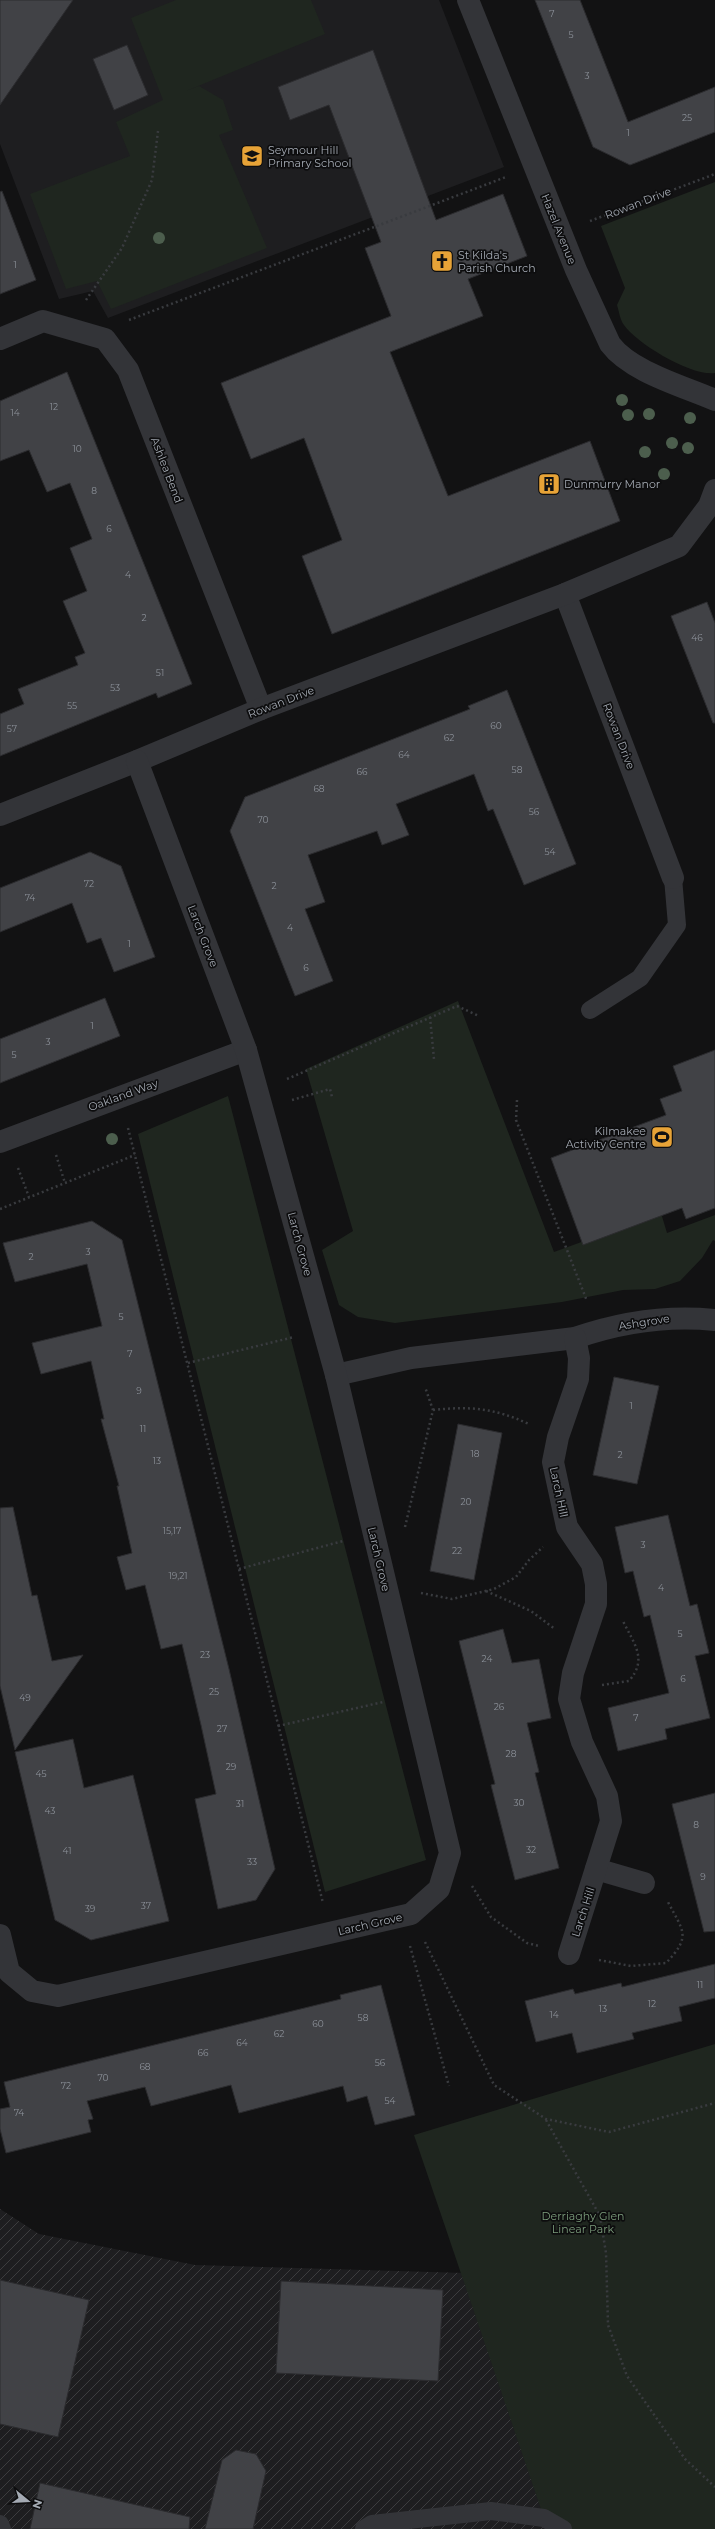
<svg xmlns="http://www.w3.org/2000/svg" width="715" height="2529" viewBox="0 0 715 2529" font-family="Montserrat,sans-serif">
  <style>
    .built { fill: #1e1e20 }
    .industrial { fill: url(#industrial-furrows) }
    .green { fill: #1f261f }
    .building { fill: #414246; stroke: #2c2c2f }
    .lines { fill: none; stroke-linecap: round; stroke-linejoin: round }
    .path { stroke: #393b3f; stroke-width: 2.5; stroke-dasharray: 2 3; stroke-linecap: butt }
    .lane { stroke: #333438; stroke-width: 18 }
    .street { stroke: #333438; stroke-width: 22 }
    .tree { fill: #4c5e4d }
    .labels { text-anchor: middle; stroke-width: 3.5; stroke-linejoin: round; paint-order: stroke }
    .number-label { font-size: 9px; fill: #8b9098 }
    .poi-label { font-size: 11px; fill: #a4aab3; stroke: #0d0d0e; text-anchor: start }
    .street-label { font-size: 11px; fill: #a4aab3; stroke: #0d0d0e }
    .park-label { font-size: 11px; fill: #7c9d7c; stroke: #0d0d0e }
  </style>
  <defs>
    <pattern id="industrial-furrows" width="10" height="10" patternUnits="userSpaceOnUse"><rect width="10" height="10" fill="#1e1e20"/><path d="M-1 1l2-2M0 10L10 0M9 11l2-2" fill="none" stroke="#3c3c3e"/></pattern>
  </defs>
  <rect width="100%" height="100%" fill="#121213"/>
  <polygon class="built" points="0,0 439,0 504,167 108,318 93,291 59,299 0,144"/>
  <polygon class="industrial" points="0,2209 39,2234 195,2265 464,2273 548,2529 0,2529"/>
  <g class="green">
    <polygon points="176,0 311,0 325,34 186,91 199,86 223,100 233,130 219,135 267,248 111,309 97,281 66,289 30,194 130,156 116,122 163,100 131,18"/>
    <path d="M715,182V373C693,377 637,344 624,325C620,320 619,311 617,305L625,288L601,226Z"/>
    <polygon points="458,1001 554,1252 661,1213 667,1233 715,1215 715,1241 713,1240 702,1258 680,1281 655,1289 623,1290 562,1302 395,1323 358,1317 339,1305 322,1250 353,1231 306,1069"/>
    <polygon points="228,1096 426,1860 325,1892 138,1134"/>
    <polygon points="715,2044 715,2529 564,2529 544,2518 414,2135"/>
  </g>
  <g class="building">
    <polygon points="0,0 73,0 0,105"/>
    <polygon points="535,0 580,0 628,122 715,87 715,132 630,165 593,147"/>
    <polygon points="127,45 148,95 114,110 93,59"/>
    <polygon points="373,50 436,220 503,194 527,256 468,279 483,316 390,352 448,496 590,441 620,521 332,634 302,556 342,540 304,438 251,459 221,383 391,316 365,248 381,242 329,105 290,120 278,87"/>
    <polygon points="2,191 36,280 0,294 0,192"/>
    <polygon points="67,372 192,684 158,698 156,693 0,756 0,714 24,704 18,689 78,665 75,657 85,653 63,601 87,591 70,548 92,539 70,483 47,492 29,450 0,461 0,401"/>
    <polygon points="707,602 715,623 715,723 713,723 671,616"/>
    <polygon points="507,690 576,864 524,885 493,809 488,811 474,774 396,804 409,835 382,845 377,831 308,855 325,902 305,909 333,981 295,996 230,831 245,797 470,709 468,706"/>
    <polygon points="90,852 121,866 155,957 114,972 101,938 87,943 72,903 0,932 0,888"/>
    <polygon points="105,998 120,1036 0,1083 0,1039"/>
    <polygon points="715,1050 715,1208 686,1219 682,1208 583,1245 551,1158 666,1115 660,1099 682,1091 673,1066"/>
    <polygon points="92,1221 122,1240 229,1669 275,1869 256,1900 218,1909 195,1799 216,1794 201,1725 182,1644 161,1649 145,1585 126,1590 117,1557 132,1553 117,1486 119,1486 101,1419 104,1419 91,1361 41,1374 32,1343 102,1326 87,1264 15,1282 3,1243"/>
    <polygon points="614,1377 659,1386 637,1484 593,1475"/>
    <polygon points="458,1424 502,1433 474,1580 430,1571"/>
    <polygon points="13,1507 32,1596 37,1595 52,1661 83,1655 15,1750 0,1686 0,1508"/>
    <polygon points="668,1515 690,1606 697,1604 709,1653 695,1656 710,1718 665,1729 667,1739 618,1751 608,1708 669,1693 650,1615 644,1617 633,1571 625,1573 615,1527"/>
    <polygon points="503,1629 512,1663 539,1659 551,1718 527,1723 539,1772 535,1773 559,1868 515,1880 491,1785 495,1784 459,1641"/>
    <polygon points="73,1739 84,1788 133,1775 169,1921 91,1940 55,1920 15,1752"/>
    <polygon points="715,1793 715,1931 704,1932 672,1804"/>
    <polygon points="715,1964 715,1998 679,2007 682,2021 632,2033 634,2039 577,2053 572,2033 536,2042 525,2001 573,1989 575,1994 621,1983 622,1987"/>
    <polygon points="381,1985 415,2115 375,2125 367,2096 347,2102 343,2086 239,2113 231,2085 151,2106 145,2087 87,2101 93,2119 88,2120 91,2132 6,2153 0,2129 0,2109 10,2107 4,2082 341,1999 340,1995"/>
    <polygon points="0,2280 89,2300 58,2437 0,2424"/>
    <polygon points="281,2281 443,2290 438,2381 276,2373"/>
    <polygon points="236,2450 256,2454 266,2471 253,2529 205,2529 222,2460"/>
    <polygon points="40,2483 190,2517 189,2529 30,2529"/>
  </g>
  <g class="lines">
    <g class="path">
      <polyline points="590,221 715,174"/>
      <polyline points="86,300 122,248 152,180 158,131"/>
      <polyline points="129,320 506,177"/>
      <polyline points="430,1017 434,1059"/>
      <polyline points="287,1079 457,1006 479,1016"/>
      <polyline points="292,1100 330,1089 332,1097"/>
      <polyline points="517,1100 516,1120 587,1301"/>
      <polyline points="128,1128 323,1903"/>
      <polyline points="56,1155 65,1183"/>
      <polyline points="18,1168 29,1197"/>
      <polyline points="0,1209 135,1155"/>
      <polyline points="188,1363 294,1337"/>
      <path d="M433,1410C470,1406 494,1408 529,1424"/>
      <polyline points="405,1527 433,1410 425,1387"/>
      <polyline points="239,1569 343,1541"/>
      <polyline points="486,1591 531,1611 555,1629"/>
      <polyline points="421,1593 452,1599 494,1589 516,1577 529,1560 543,1547"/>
      <path d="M602,1685L629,1681C648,1659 634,1644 623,1621"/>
      <polyline points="278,1726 383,1702"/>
      <polyline points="472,1886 491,1917 527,1943 539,1946"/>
      <polyline points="425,1942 494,2085 546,2119 609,2132 715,2103"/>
      <polyline points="410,1946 449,2086"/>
      <path d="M599,1960L631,1966L666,1963C692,1936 683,1931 668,1902"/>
      <polyline points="546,2120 600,2216 606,2253 608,2325 627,2376 685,2459 715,2487"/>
    </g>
    <g class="lane">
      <polyline points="590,1010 640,978 677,925 673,878"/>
      <polyline points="0,2524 2,2529"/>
      <polyline points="364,2529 372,2524 491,2511 544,2518 563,2529"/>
    </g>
    <g class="street">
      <path d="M468,0L576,270L610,344C631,372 683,386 715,400"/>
      <polyline points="0,339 43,321 105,339 128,370 261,709"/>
      <polyline points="565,594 673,878"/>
      <polyline points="0,815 137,761 261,709 565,594 679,546 709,506 715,490"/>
      <polyline points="0,1142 246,1050"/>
      <path d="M336,1375L411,1358L575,1338C621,1322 666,1315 715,1320"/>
      <polyline points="596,1869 644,1883"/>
      <polyline points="0,1935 9,1972 32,1991 58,1996 411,1914 439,1889 450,1853 336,1375 246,1050 137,761"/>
      <polyline points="569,1954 611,1821 607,1796 582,1742 569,1699 573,1673 596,1604 596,1584 592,1564 567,1527 553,1462 558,1437 578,1379 579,1358 575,1338"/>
    </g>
  </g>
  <g class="tree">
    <circle cx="159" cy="238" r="6"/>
    <circle cx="622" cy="400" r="6"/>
    <circle cx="649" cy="414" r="6"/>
    <circle cx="628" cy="415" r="6"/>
    <circle cx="690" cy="418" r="6"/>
    <circle cx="672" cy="443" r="6"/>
    <circle cx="688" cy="448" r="6"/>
    <circle cx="645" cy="452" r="6"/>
    <circle cx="664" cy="474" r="6"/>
    <circle cx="112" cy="1139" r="6"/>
  </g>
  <defs>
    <g id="school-square" transform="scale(1.15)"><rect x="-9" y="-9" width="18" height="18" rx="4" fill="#e7a337" stroke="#0d0d0e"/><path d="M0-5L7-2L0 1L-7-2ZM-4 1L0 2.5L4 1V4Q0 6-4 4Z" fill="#111"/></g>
    <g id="church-square" transform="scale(1.15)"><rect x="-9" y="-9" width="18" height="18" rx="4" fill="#e7a337" stroke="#0d0d0e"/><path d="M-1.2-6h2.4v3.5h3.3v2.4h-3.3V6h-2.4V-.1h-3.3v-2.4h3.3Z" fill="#111"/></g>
    <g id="building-square" transform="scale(1.15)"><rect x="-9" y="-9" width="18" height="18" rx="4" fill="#e7a337" stroke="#0d0d0e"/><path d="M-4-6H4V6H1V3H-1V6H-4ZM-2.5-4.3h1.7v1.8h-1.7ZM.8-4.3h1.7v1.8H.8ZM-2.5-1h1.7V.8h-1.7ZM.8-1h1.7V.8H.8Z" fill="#111"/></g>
    <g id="stadium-square" transform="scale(1.15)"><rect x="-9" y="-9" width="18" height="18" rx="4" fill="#e7a337" stroke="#0d0d0e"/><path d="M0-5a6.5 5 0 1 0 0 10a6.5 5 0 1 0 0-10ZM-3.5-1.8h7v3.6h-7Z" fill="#111"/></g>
  </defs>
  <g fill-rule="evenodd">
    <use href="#school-square" x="252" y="156"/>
    <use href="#church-square" x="442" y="261"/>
    <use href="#building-square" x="549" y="484"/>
    <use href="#stadium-square" x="662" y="1137"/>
  </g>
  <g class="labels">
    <g class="number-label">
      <text x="552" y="17">7</text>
      <text x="571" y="38">5</text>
      <text x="587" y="79">3</text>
      <text x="687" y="121">25</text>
      <text x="628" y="136">1</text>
      <text x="15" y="268">1</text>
      <text x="54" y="410">12</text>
      <text x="15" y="416">14</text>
      <text x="77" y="452">10</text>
      <text x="94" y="494">8</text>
      <text x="109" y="532">6</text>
      <text x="128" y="578">4</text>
      <text x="144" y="621">2</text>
      <text x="697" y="641">46</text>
      <text x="160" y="676">51</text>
      <text x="115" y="691">53</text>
      <text x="72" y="709">55</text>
      <text x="496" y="729">60</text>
      <text x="12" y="732">57</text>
      <text x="449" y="741">62</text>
      <text x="404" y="758">64</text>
      <text x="517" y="773">58</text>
      <text x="362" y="775">66</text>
      <text x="319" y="792">68</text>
      <text x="534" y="815">56</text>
      <text x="263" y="823">70</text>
      <text x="550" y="855">54</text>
      <text x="89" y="887">72</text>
      <text x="274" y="889">2</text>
      <text x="30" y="901">74</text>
      <text x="290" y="931">4</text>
      <text x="129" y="947">1</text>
      <text x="306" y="971">6</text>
      <text x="92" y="1029">1</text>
      <text x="48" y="1045">3</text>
      <text x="14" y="1058">5</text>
      <text x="88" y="1255">3</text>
      <text x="31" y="1260">2</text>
      <text x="121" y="1320">5</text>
      <text x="130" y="1357">7</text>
      <text x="139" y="1394">9</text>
      <text x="631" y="1409">1</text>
      <text x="143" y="1432">11</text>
      <text x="475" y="1457">18</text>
      <text x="620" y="1458">2</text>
      <text x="157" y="1464">13</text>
      <text x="466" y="1505">20</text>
      <text x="172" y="1534">15,17</text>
      <text x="643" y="1548">3</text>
      <text x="457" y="1554">22</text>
      <text x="178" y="1579">19,21</text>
      <text x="661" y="1591">4</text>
      <text x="680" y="1637">5</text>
      <text x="205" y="1658">23</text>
      <text x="487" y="1662">24</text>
      <text x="683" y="1682">6</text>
      <text x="214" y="1695">25</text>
      <text x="25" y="1701">49</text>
      <text x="499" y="1710">26</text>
      <text x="636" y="1721">7</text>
      <text x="222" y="1732">27</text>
      <text x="511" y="1757">28</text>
      <text x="231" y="1770">29</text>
      <text x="41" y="1777">45</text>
      <text x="519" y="1806">30</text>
      <text x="240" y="1807">31</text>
      <text x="50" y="1814">43</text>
      <text x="696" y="1828">8</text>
      <text x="531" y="1853">32</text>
      <text x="67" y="1854">41</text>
      <text x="252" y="1865">33</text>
      <text x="703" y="1880">9</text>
      <text x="146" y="1909">37</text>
      <text x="90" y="1912">39</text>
      <text x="700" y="1988">11</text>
      <text x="652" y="2007">12</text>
      <text x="603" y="2012">13</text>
      <text x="554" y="2018">14</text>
      <text x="363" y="2021">58</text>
      <text x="318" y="2027">60</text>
      <text x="279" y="2037">62</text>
      <text x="242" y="2046">64</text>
      <text x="203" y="2056">66</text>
      <text x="380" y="2066">56</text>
      <text x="145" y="2070">68</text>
      <text x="103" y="2081">70</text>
      <text x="66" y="2089">72</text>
      <text x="390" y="2104">54</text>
      <text x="19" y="2116">74</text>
    </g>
    <g class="poi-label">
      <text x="268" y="154">Seymour Hill<tspan x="268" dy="13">Primary School</tspan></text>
      <text x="458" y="259">St Kilda's<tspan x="458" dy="13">Parish Church</tspan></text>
      <text x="564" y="488">Dunmurry Manor</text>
      <text x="646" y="1135" text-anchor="end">Kilmakee<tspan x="646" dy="13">Activity Centre</tspan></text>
    </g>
    <g class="street-label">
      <text transform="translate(638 203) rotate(-21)" y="4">Rowan Drive</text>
      <text transform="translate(559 229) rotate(68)" y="4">Hazel Avenue</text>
      <text transform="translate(167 470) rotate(69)" y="4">Ashlea Bend</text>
      <text transform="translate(281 702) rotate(-21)" y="4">Rowan Drive</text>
      <text transform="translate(619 736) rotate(69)" y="4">Rowan Drive</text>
      <text transform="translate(203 936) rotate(69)" y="4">Larch Grove</text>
      <text transform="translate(123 1095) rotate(-20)" y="4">Oakland Way</text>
      <text transform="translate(300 1244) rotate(75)" y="4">Larch Grove</text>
      <text transform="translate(644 1322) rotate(-9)" y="4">Ashgrove</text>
      <text transform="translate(559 1492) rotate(78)" y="4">Larch Hill</text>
      <text transform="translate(379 1559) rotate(77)" y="4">Larch Grove</text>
      <text transform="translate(583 1912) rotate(-72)" y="4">Larch Hill</text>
      <text transform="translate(370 1924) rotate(-13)" y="4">Larch Grove</text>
    </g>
    <g class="park-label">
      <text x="583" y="2220">Derriaghy Glen<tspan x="583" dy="13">Linear Park</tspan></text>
    </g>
  </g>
  <g transform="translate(28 2501) rotate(108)" stroke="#0d0d0e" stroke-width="3" paint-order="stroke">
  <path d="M0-3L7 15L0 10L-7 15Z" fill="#a4aab3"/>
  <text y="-6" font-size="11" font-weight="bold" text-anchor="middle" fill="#a4aab3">N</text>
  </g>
</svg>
